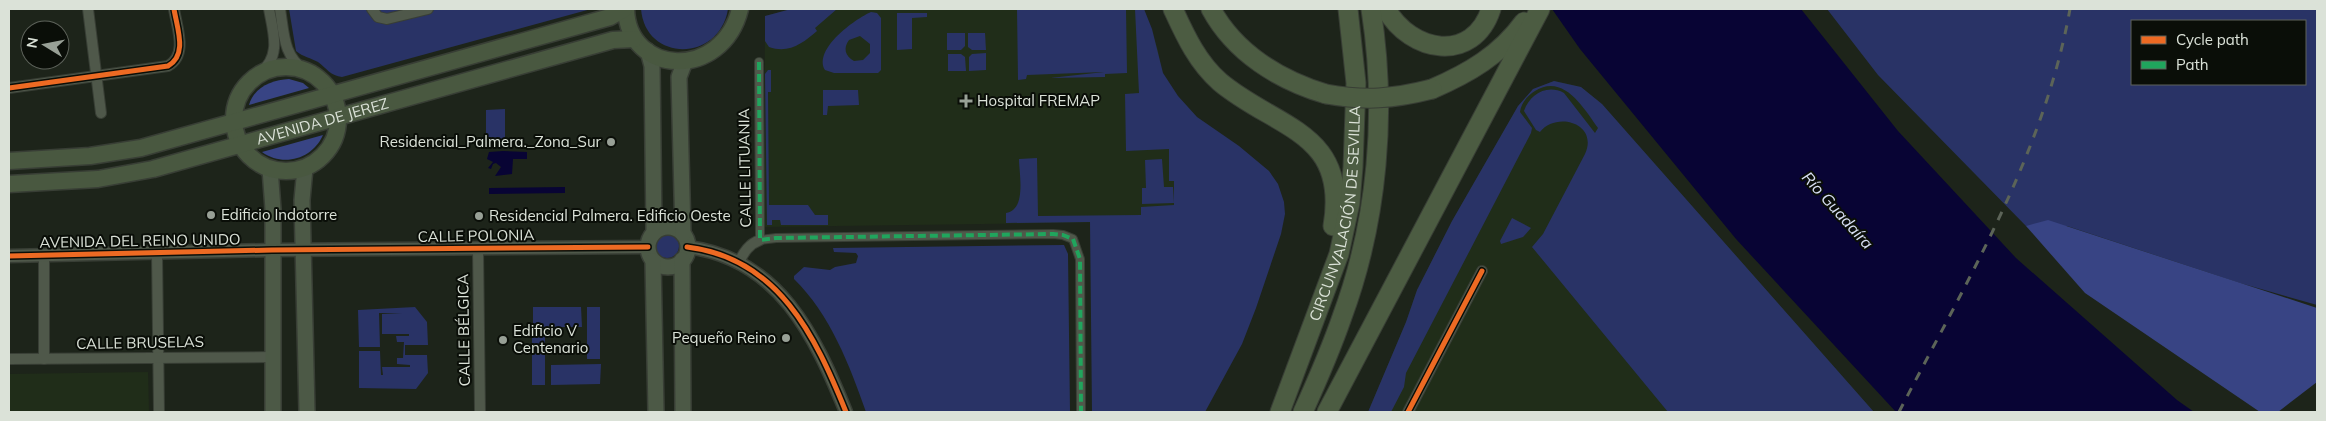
<svg xmlns="http://www.w3.org/2000/svg" width="2326" height="421" viewBox="0 0 2326 421" font-family="Mulish,sans-serif">
  <style>
    .built { fill: #202d19 }
    .green { fill: #293366; fill-rule: evenodd }
    .forest { fill: #384484 }
    .water { fill: #080434 }
    .lines { fill: none; stroke-linecap: round; stroke-linejoin: round }
    .pedestrian-casing { stroke: #383e35; stroke-width: 10 }
    .minor-casing { stroke: #383e35; stroke-width: 12 }
    .tertiary-casing { stroke: #383e35; stroke-width: 15 }
    .secondary-casing { stroke: #383e35; stroke-width: 18 }
    .primary-casing { stroke: #383e35; stroke-width: 19 }
    .motorway-casing { stroke: #383e35; stroke-width: 21 }
    .pedestrian { stroke: #4f584a; stroke-width: 8 }
    .minor { stroke: #4f584a; stroke-width: 10 }
    .tertiary { stroke: #4f584a; stroke-width: 12 }
    .secondary { stroke: #4c5946; stroke-width: 15 }
    .primary { stroke: #495840; stroke-width: 16 }
    .motorway { stroke: #4c5c42; stroke-width: 19 }
    .rail { stroke: #5c6458; stroke-width: 3; stroke-dasharray: 9 9; stroke-linecap: butt }
    .motorway-bridge-casing { stroke: #383e35; stroke-width: 21; stroke-linecap: butt }
    .motorway-bridge { stroke: #4c5c42; stroke-width: 19 }
    .quiet { stroke: #20a55d; stroke-width: 4; stroke-dasharray: 8 4; stroke-linecap: butt }
    .cycleway-casing { stroke: #0a0e08; stroke-width: 8 }
    .cycleway { stroke: #ed6a23; stroke-width: 5 }
    .poi-dot { fill: #98a096; stroke: #0a0e08; stroke-width: 2 }
    .labels { text-anchor: middle; stroke-width: 4; stroke-linejoin: round; paint-order: stroke }
    .poi-label { font-size: 15px; fill: #dbe2d8; stroke: #0a0e08; text-anchor: start }
    .street-label { font-size: 15px; fill: #dbe2d8; stroke: #0a0e08 }
    .water-label { font-size: 16px; font-style: italic; fill: #d9e0f6; stroke: #0a0e08 }
  </style>
  <rect width="100%" height="100%" fill="#1d241a"/>
  <g class="built">
    <polygon points="791,9 1144,9 1158,50 1188,221 764,227 765,16"/>
    <polygon points="1554,81 1581,87 1602,104 1874,412 1368,412 1406,322 1417,290 1452,221 1518,106 1533,89"/>
    <polygon points="148,372 149,412 9,412 9,374"/>
  </g>
  <g class="green">
    <path d="M289,9H591L342,77C331,76 326,68 318,62C311,58 303,57 296,51Z"/>
    <path d="M641,9H728C719,63 645,62 641,9Z"/>
    <path d="M791,9H837L815,28L817,31C803,43 789,54 769,47L765,41V16Z"/>
    <polygon points="1017,9 1126,9 1127,73 1105,74 1105,77 1050,78 1104,72 1027,75 1026,79 1018,80"/>
    <path d="M1135,9H1144L1152,29L1163,73L1178,96L1197,117L1239,146L1269,171L1278,184L1284,202L1285,214L1281,234L1256,308L1242,344L1205,412H1092L1090,222L1006,223V213C1027,210 1019,173 1019,159L1037,158L1038,216L1141,215V207L1174,205V181H1169V149L1126,151L1125,94L1139,93Z"/>
    <path d="M1827,9H2317V305L2240,283L2067,226H2026L1878,75ZM2132,21H2305V84H2132Z"/>
    <path d="M871,12L877,13L881,18V70L878,73H834L825,70C813,49 855,19 871,12ZM860,36L870,44V53L863,60L854,61C845,56 843,48 849,40Z"/>
    <polygon points="897,13 927,13 927,17 912,18 912,49 897,50"/>
    <polygon points="947,33 965,33 965,46 961,50 947,50"/>
    <polygon points="968,33 985,33 986,50 972,50 968,47"/>
    <polygon points="986,53 986,70 969,71 969,57 972,54"/>
    <polygon points="948,54 961,54 965,57 966,71 948,71"/>
    <polygon points="768,70 771,70 771,92 768,92 769,205 808,205 815,215 828,215 828,225 781,225 780,220 772,220 772,225 767,225 765,74"/>
    <path d="M1554,81L1581,87L1602,104L1874,412H1668L1532,247L1543,234L1585,154C1599,123 1556,111 1540,132L1536,130L1524,111C1530,94 1547,84 1564,93L1595,133L1598,128C1584,109 1564,73 1535,91C1528,95 1521,103 1520,112L1532,128L1531,133L1406,373L1404,387L1391,412H1368L1406,322L1417,290L1452,221L1518,106L1533,89Z"/>
    <polygon points="823,90 858,90 859,105 828,106 827,115 823,115"/>
    <polygon points="505,109 505,143 486,143 486,110"/>
    <polygon points="1162,159 1164,187 1173,187 1174,203 1142,204 1142,188 1146,188 1145,160"/>
    <polygon points="1512,218 1531,228 1523,237 1501,244 1500,241"/>
    <circle cx="667" cy="246" r="12"/>
    <path d="M1064,245L1068,254L1070,412H866C850,366 830,314 794,279V276L804,267L830,270L835,267L856,263L858,256L856,253L834,252L833,248Z"/>
    <polygon points="415,307 427,322 428,345 405,345 405,355 427,355 428,373 416,389 359,388 359,351 380,351 381,375 383,375 382,367 410,367 410,365 397,364 397,358 403,358 404,342 397,342 396,336 409,336 409,334 382,334 382,314 402,313 379,313 380,347 359,347 358,310"/>
    <polygon points="533,307 581,307 582,327 533,327"/>
    <rect x="587" y="307" width="13" height="52"/>
    <rect x="532" y="333" width="13" height="52"/>
    <polygon points="601,364 600,384 551,385 551,365"/>
  </g>
  <g class="forest">
    <path d="M289,79L303,83L309,88L249,105C254,87 272,80 289,79Z"/>
    <path d="M323,135C313,158 284,168 262,152Z"/>
    <polygon points="2048,220 2317,308 2317,382 2278,412 2260,412 2085,293 2026,226"/>
  </g>
  <g class="water">
    <polygon points="1552,9 1801,9 1898,131 2016,258 2177,400 2194,412 1896,412 1736,239 1580,49"/>
    <polygon points="503,151 527,152 527,159 513,159 512,174 495,176 501,167 496,163 493,164 491,169 488,168 493,162 487,159 489,152"/>
    <polygon points="565,187 565,193 489,194 489,188"/>
  </g>
  <g class="lines">
    <g class="pedestrian-casing">
      <polyline id="pedestrian" points="759,62 760,240 776,238 1053,234 1063,235 1073,239 1080,259 1081,412"/>
    </g>
    <g class="minor-casing">
      <g id="minor">
        <polyline points="88,9 101,113"/>
        <path d="M280,9C284,32 283,57 305,70"/>
        <polyline points="372,9 378,17 387,19 428,9"/>
        <path d="M260,73C282,56 273,32 269,9"/>
        <path d="M9,88L168,66C188,55 177,28 174,9"/>
        <polyline points="478,248 480,412"/>
        <polyline points="157,254 159,412"/>
        <path d="M739,262C744,252 749,244 760,240"/>
        <polyline points="9,359 273,357"/>
        <polyline points="44,359 44,256"/>
        <polyline points="1408,412 1482,271"/>
      </g>
    </g>
    <g class="tertiary-casing">
      <g id="tertiary">
        <path d="M687,247C779,258 815,336 846,412"/>
        <polyline points="9,256 272,250 648,247"/>
      </g>
    </g>
    <g class="secondary-casing">
      <g id="secondary">
        <polyline points="648,51 652,66 654,232"/>
        <polyline points="305,168 302,200 307,412"/>
        <polyline points="270,169 273,209 273,412"/>
        <circle cx="668" cy="247" r="20"/>
        <polyline points="683,234 679,77 685,61"/>
        <polyline points="682,260 683,412"/>
        <polyline points="653,261 656,412"/>
      </g>
    </g>
    <g class="primary-casing">
      <g id="primary">
        <path d="M626,9C628,76 722,81 740,9"/>
        <circle cx="286" cy="119" r="52"/>
        <polyline points="9,161 90,156 141,148 610,17 624,9"/>
        <path id="s1" d="M9,184L98,179L153,169L613,40L634,39"/>
      </g>
    </g>
    <g class="motorway-casing">
      <g id="motorway">
        <path d="M1173,9C1185,35 1197,62 1220,82C1276,129 1349,131 1333,226"/>
        <path d="M1211,9C1235,53 1279,80 1326,94"/>
        <path d="M1386,9C1411,53 1473,64 1491,9"/>
        <path d="M1432,89C1469,73 1500,55 1524,22"/>
        <path id="s2" d="M1280,412L1339,254L1350,203L1353,167L1356,83L1348,9"/>
        <path d="M1303,412C1317,381 1331,349 1342,317C1378,220 1387,111 1371,9"/>
        <polyline points="1327,412 1540,9"/>
      </g>
    </g>
    <use href="#pedestrian" class="pedestrian"/>
    <use href="#minor" class="minor"/>
    <use href="#tertiary" class="tertiary"/>
    <use href="#secondary" class="secondary"/>
    <use href="#primary" class="primary"/>
    <use href="#motorway" class="motorway"/>
    <path class="rail" d="M1899,412C1966,282 2044,154 2070,9"/>
    <g class="motorway-bridge-casing">
      <path id="motorway-bridge" d="M1326,94C1365,101 1393,99 1432,89"/>
    </g>
    <use href="#motorway-bridge" class="motorway-bridge"/>
    <polyline class="quiet" points="759,62 760,240 776,238 1053,234 1063,235 1073,239 1080,259 1081,412"/>
    <g class="cycleway-casing">
      <g id="cycleway">
        <path d="M9,88L168,66C188,55 177,28 174,9"/>
        <path d="M687,247C779,258 815,336 846,412"/>
        <polyline points="9,256 272,250 648,247"/>
        <polyline points="1408,412 1482,271"/>
      </g>
    </g>
    <use href="#cycleway" class="cycleway"/>
  </g>
  <g class="poi-dot">
    <path d="M963.5 93.5h5v5h5v5h-5v5h-5v-5h-5v-5h5z"/>
    <circle cx="611" cy="142" r="5"/>
    <circle cx="211" cy="215" r="5"/>
    <circle cx="479" cy="216" r="5"/>
    <circle cx="786" cy="338" r="5"/>
    <circle cx="503" cy="340" r="5"/>
  </g>
  <g class="labels">
    <g class="poi-label">
      <text x="977" y="106">Hospital FREMAP</text>
      <text x="601" y="147" text-anchor="end">Residencial_Palmera._Zona_Sur</text>
      <text x="221" y="220">Edificio Indotorre</text>
      <text x="489" y="221">Residencial Palmera. Edificio Oeste</text>
      <text x="513" y="336">Edificio V<tspan x="513" dy="17">Centenario</tspan></text>
      <text x="776" y="343" text-anchor="end">Pequeño Reino</text>
    </g>
    <g class="street-label">
      <text dy="5" stroke="none"><textPath href="#s1" startOffset="321">AVENIDA DE JEREZ</textPath></text>
      <text transform="translate(745 168) rotate(-91)" y="5">CALLE LITUANIA</text>
      <text dy="5" stroke="none"><textPath href="#s2" startOffset="208">CIRCUNVALACIÓN DE SEVILLA</textPath></text>
      <text transform="translate(476 236) rotate(-1)" y="5">CALLE POLONIA</text>
      <text transform="translate(140 241) rotate(-1)" y="5">AVENIDA DEL REINO UNIDO</text>
      <text transform="translate(464 330) rotate(-91)" y="5">CALLE BÉLGICA</text>
      <text transform="translate(140 343) rotate(-1)" y="5">CALLE BRUSELAS</text>
    </g>
    <g class="water-label">
      <text transform="translate(1838 210) rotate(48)" y="6">Río Guadaíra</text>
    </g>
  </g>
  <rect width="2326" height="421" fill="none" stroke="#dbe2d8" stroke-width="20"/>
  <rect x="2131" y="20" width="175" height="65" fill="#0a0e08" stroke="#5e635b"/>
  <rect x="2141" y="36" width="25" height="8" fill="#ed6a23" stroke="#5e635b"/>
  <text x="2176" y="45" font-size="15" fill="#dbe2d8">Cycle path</text>
  <rect x="2141" y="61" width="25" height="8" fill="#20a55d" stroke="#5e635b"/>
  <text x="2176" y="70" font-size="15" fill="#dbe2d8">Path</text>
  <g transform="translate(45 45) rotate(280)"><circle r="24" fill="#0a0e08" stroke="#5e635b"/>
  <path d="M0-4L9 19L0 12L-9 19Z" fill="#98a096"/>
  <text y="-8" font-size="14" font-weight="bold" text-anchor="middle" fill="#dbe2d8">N</text>
  </g>
</svg>
